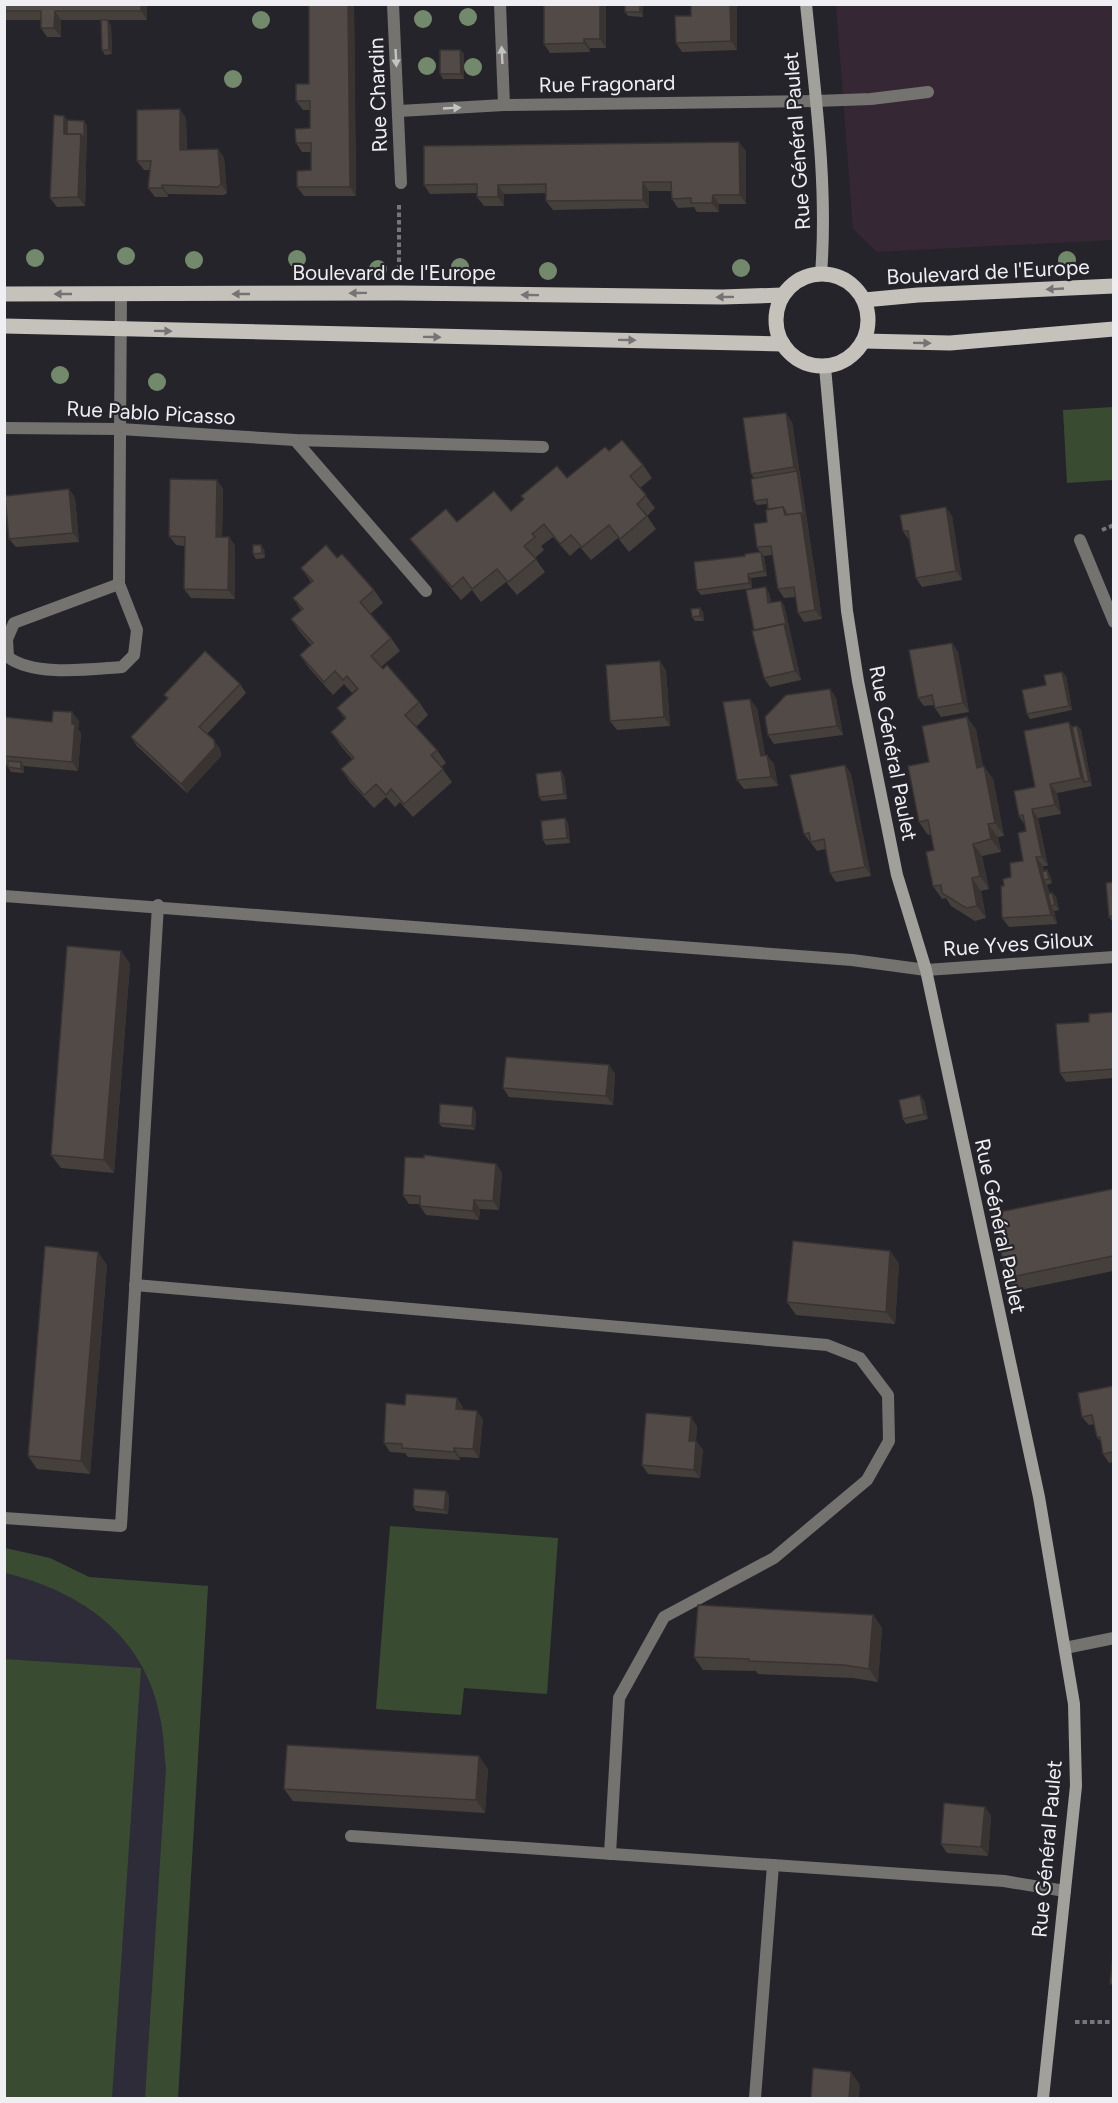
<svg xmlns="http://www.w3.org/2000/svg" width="1118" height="2103" viewBox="0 0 1118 2103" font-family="Figtree,sans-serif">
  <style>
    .commercial { fill: #352734 }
    .built { fill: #2e2c38 }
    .green { fill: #394c32 }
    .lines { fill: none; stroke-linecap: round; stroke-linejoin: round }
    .path { stroke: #77767b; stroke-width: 4; stroke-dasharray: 4.5 3; stroke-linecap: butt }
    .lane { stroke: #747370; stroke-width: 12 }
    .street { stroke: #747370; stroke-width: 12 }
    .secondary { stroke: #a2a09b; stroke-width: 12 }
    .primary { stroke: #c5c2bc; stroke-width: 15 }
    .tree { fill: #72896c }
    .wall { fill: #46403d }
    .shaded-wall { fill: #393432 }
    .building { fill: #514a47; stroke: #393432; stroke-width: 1.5 }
    .oneway { fill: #c4c3c4 }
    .oneway2 { fill: #757373 }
    .labels { text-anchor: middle; stroke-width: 4.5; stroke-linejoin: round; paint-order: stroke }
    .street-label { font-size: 21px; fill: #efeef2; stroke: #25242a }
  </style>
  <rect width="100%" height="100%" fill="#25242a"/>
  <polygon class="commercial" points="836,5 1113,5 1113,240 877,252 853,229"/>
  <polygon class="built" points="5,1548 50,1558 89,1577 208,1586 178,2098 5,2098"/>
  <g class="green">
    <polygon points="1113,407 1113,480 1067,483 1063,410"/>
    <polygon points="390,1526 558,1538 547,1694 464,1688 461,1715 376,1709"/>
    <path d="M5,1548L50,1558L89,1577L208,1586L178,2098H145L166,1768C164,1753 164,1737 161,1722C147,1637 83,1592 5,1573Z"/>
    <polygon points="4,1659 141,1668 112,2098 5,2098"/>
  </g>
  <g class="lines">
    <g class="path">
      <polyline points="399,205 399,267"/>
      <polyline points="1102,530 1114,525"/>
      <polyline points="1075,2022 1114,2022"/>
    </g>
    <g class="lane">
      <polyline points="816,101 871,99 928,92"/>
      <polyline points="4,896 852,960 926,970"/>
      <polyline points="135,1285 827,1345 860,1358 888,1395 889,1441 867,1480 774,1558 664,1617 619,1698 610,1854"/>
      <polyline points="4,1518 121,1526 158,905"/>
      <polyline points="351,1836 1004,1881 1065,1891"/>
      <polyline points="755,2098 773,1865"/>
    </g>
    <g class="street">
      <polyline points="393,4 401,183"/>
      <polyline points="500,4 504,105"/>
      <polyline points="399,111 504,105 816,101"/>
      <polyline points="4,428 120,429 295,440 543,447"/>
      <polyline points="295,440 426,591"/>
      <polyline points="1080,540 1114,622"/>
      <path d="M119,584L14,623L7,639L8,657C34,677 91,669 122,667L134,655L137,630L119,584L121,293"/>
      <polyline points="926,970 1114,957"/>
      <polyline points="1065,1648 1114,1638"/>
    </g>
    <g class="secondary">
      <path d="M806,4C815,93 828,185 821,274"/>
      <polyline points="825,367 847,611 858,681 897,875 926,970 1039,1497 1074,1704 1076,1786 1043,2098"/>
    </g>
    <g class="primary">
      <circle cx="822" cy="320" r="46"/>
      <polyline points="4,294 399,293 722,297 783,295"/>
      <polyline points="864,300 918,295 1114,286"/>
      <polyline points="4,326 783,344"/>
      <polyline points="864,341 950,343 1114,329"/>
    </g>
  </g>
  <g class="tree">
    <circle cx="468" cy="17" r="9"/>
    <circle cx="423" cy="19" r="9"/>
    <circle cx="261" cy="20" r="9"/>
    <circle cx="427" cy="66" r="9"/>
    <circle cx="473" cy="67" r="9"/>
    <circle cx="233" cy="79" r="9"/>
    <circle cx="126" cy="256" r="9"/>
    <circle cx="35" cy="258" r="9"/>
    <circle cx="297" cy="259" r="9"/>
    <circle cx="194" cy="260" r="9"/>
    <circle cx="1067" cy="260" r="9"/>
    <circle cx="460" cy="267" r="9"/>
    <circle cx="741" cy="268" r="9"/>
    <circle cx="378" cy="269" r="9"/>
    <circle cx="548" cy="271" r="9"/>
    <circle cx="60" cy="375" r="9"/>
    <circle cx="157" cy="382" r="9"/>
  </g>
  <g class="wall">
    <polygon points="4,4 147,4 147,20 61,20 61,37 47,37 41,28 41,20 4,20"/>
    <polygon points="309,4 354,4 356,196 304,196 297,187 311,170 311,152 302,152 296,143 310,128 310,110 303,110 296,101 309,84"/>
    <polygon points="544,4 606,4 606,48 590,48 590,52 550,53 544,44"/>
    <polygon points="625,4 643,4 643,17 628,16 625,12"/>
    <polygon points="684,4 737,4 737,50 682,52 676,43 691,16 691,6 685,6"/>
    <polygon points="111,25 112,54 105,55 102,50"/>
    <polygon points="460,50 464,54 464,79 443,79 440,74"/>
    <polygon points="64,116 67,120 87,125 85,206 57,207 50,198"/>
    <polygon points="186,118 187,150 218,149 224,158 227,193 224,195 168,194 168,197 155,197 148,188 150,170 144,170 137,161"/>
    <polygon points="746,151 746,204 719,204 719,212 697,212 694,207 678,208 672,199 672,191 649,191 649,208 553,210 546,201 546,193 504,194 504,206 484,206 477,197 477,193 430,194 424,185"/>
    <polygon points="792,422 822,619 804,622 798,613 795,597 784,598 778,589 772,555 764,556 767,576 751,578 752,588 701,595 697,590 745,556 760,552 757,547 767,522 768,509 768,504 757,505 754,501 754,478 751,474"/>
    <polygon points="609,451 643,465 652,478 640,488 655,508 647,516 656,529 629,552 618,538 591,560 580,547 570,556 553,537 541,546 544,550 535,558 545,572 517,595 506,582 481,602 472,590 461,600 420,552 410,539 457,522 511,511 524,500 521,496 567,478"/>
    <polygon points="217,480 223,489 222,537 229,537 235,546 235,599 191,598 184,589 185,546 176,545 169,536"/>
    <polygon points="69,489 75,498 79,542 16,547 9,539"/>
    <polygon points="952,516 962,580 922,587 916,578 909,540 903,531"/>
    <polygon points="264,549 265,558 256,559 253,554"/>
    <polygon points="337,558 374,590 383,603 370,614 391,638 400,651 381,667 419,702 428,715 416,727 437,750 446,763 441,767 452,782 413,817 400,802 395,807 386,797 374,808 350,782 341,769 352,759 340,745 331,732 345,719 337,708 357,691 356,689 352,693 344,684 333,695 309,668 300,655 311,645 300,632 291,619 301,610 293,598 311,582 301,568"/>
    <polygon points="769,592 771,602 784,605 801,680 770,687 764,678 754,630"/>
    <polygon points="700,608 703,612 704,621 695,621 692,617"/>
    <polygon points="952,643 958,652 969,712 941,717 935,708 934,705 924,706 918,698"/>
    <polygon points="666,670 670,726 617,730 610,721"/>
    <polygon points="1066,676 1072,710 1030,719 1027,714 1046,685"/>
    <polygon points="240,684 246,693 207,734 220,749 221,756 187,793 137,746 131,737 167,699 164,695"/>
    <polygon points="830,689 836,698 843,735 774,744 768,735"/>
    <polygon points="757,708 765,755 774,764 778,786 744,789 737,780"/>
    <polygon points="4,717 52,722 79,721 78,729 81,733 78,771 24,766 24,773 11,772 8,767 8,765 4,765"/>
    <polygon points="967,717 976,730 983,767 993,779 1004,836 998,837 1001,852 982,856 989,889 981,891 986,918 975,921 951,906 946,898 942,899 933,886 934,850 931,834 928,835 919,822 929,762"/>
    <polygon points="1077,726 1081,730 1092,786 1057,793 1061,814 1038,818 1048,866 1043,866 1044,871 1050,875 1052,883 1047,885 1050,894 1052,893 1056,897 1059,910 1054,911 1057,924 1009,927 1002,918 1004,886 1023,861 1026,831 1025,825 1019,816 1035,787"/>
    <polygon points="845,765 851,774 871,876 836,882 830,873 825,849 817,851 804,834"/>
    <polygon points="561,771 564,776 567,799 542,801 539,797"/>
    <polygon points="565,818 568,823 570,843 546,845 543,840"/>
    <polygon points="1113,882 1113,921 1112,921 1109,917"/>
    <polygon points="121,951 130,964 114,1173 61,1168 51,1155"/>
    <polygon points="1113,1013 1113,1078 1066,1082 1060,1073 1089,1022"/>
    <polygon points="609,1065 615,1074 613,1105 509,1097 503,1088"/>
    <polygon points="924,1100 928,1119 906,1124 903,1119"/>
    <polygon points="476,1112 475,1130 442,1127 439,1123"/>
    <polygon points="496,1164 502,1173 499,1210 480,1209 479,1220 426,1215 420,1206 420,1204 409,1204 403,1195"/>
    <polygon points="1113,1189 1113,1271 1015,1291 1006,1278"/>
    <polygon points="890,1251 899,1264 895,1324 796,1315 787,1302"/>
    <polygon points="107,1265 90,1474 37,1469 28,1456"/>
    <polygon points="1113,1386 1113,1462 1109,1463 1103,1454 1101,1442 1097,1437 1095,1424 1089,1425 1082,1417"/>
    <polygon points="405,1405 463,1407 463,1409 483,1419 479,1458 460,1457 460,1460 408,1457 405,1453 390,1452 384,1443"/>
    <polygon points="697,1426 696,1441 703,1450 700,1478 648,1474 642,1465"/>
    <polygon points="446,1491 449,1496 448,1514 416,1511 413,1506"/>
    <polygon points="873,1615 882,1628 878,1682 853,1678 758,1674 756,1671 703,1670 694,1657"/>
    <polygon points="488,1769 485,1813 293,1801 284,1789"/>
    <polygon points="985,1807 991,1816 988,1856 947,1853 941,1844"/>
  </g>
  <g class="shaded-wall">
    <polygon points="141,4 147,4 147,20 141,11"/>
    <polygon points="348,4 354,4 356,196 350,187"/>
    <polygon points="600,4 606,4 606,48 600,39"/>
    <polygon points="640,4 643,4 643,17 640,12"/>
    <polygon points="730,4 737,4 737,50 731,41"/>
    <polygon points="55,11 61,20 61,37 54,28"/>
    <polygon points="108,20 111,25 112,54 109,50"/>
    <polygon points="584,39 590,48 590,52 584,43"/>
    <polygon points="460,50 464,54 464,79 461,74"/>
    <polygon points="180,109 186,118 187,159 180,150"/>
    <polygon points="64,116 70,125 70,138 64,134"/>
    <polygon points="84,121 87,125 85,206 78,197 81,134"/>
    <polygon points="739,142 746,151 746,204 740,195"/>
    <polygon points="218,149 224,158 227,193 221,184"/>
    <polygon points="643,182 649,191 649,208 643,200"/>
    <polygon points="162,185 168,194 168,197 162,188"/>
    <polygon points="498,185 504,194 504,206 498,197"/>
    <polygon points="713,195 719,204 719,212 712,203"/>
    <polygon points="786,413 792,422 800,476 794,467"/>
    <polygon points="797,471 800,476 822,619 815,610 801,513"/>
    <polygon points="217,480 223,489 222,546 216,537"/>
    <polygon points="69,489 75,498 79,542 73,533"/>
    <polygon points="946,507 952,516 962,580 956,571"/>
    <polygon points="229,537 235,546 235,599 228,590"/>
    <polygon points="261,545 264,549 265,558 262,553"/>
    <polygon points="761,552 764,556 767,576 764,571"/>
    <polygon points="748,574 751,578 752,588 749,583"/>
    <polygon points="766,587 769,592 772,607 768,603"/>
    <polygon points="781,601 784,605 801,680 795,671 784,624"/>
    <polygon points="700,608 703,612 704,621 700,616"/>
    <polygon points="952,643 958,652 969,712 963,703"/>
    <polygon points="660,661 666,670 670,726 664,717"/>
    <polygon points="1062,672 1066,676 1072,710 1069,706"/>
    <polygon points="830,689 836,698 843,735 837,726"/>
    <polygon points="750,699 757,708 767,765 761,756"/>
    <polygon points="72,712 79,721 78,729 81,733 78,771 72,762"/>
    <polygon points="967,717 976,730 986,781 977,768"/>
    <polygon points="1069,722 1076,731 1084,782 1081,778"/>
    <polygon points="1077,726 1081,730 1092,786 1089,781"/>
    <polygon points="214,740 220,749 221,756 187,793 181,784"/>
    <polygon points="767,755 774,764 778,786 771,777"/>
    <polygon points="21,762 24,766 24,773 21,769"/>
    <polygon points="845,765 851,774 871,876 865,867"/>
    <polygon points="984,766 993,779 1004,836 995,823"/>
    <polygon points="561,771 564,776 567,799 564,794"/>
    <polygon points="1050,784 1057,793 1061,814 1055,805"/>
    <polygon points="1032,809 1038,818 1048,866 1042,857"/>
    <polygon points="565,818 568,823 570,843 567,838"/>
    <polygon points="988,824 998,837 1001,852 991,839"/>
    <polygon points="973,844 982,856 989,889 980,876"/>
    <polygon points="1036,857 1043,866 1046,880 1044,880 1047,885 1053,906 1051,906 1054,911 1057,924 1051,915"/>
    <polygon points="1047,870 1050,875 1052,883 1049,879"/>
    <polygon points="972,878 981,891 986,918 977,906"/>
    <polygon points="1052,893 1056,897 1059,910 1055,905"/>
    <polygon points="121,951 130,964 114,1173 104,1160"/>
    <polygon points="609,1065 615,1074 613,1105 606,1096"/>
    <polygon points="920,1095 924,1100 928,1119 924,1114"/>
    <polygon points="473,1107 476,1112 475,1130 472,1126"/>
    <polygon points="496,1164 502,1173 499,1210 493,1201"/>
    <polygon points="474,1200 480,1209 479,1220 473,1211"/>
    <polygon points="890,1251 899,1264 895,1324 886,1312"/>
    <polygon points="98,1252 107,1265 90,1474 81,1461"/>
    <polygon points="457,1398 463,1407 462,1418 456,1409"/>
    <polygon points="477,1411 483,1419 479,1458 473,1449"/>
    <polygon points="691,1417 697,1426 695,1450 689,1441"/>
    <polygon points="696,1441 703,1450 700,1478 694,1470"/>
    <polygon points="454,1448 460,1457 460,1460 454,1452"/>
    <polygon points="446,1491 449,1496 448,1514 444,1510"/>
    <polygon points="873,1615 882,1628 878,1682 869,1669"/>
    <polygon points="479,1756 488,1769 485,1813 476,1800"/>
    <polygon points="985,1807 991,1816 988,1856 981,1847"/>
    <polygon points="851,2072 860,2085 859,2098 849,2098"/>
  </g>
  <g class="building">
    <polygon points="4,4 141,4 141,11 55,11 54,28 41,28 41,11 4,11"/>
    <polygon points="309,4 348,4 350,187 297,187 297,171 311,170 311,143 296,143 295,129 310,128 310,101 296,101 296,84 309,84"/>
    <polygon points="544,4 600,4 600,39 584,39 584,43 544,44"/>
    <rect x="625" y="4" width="15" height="8"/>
    <polygon points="691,4 730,4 731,41 676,43 675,16 691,16"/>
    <polygon points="101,20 108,20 109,50 102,50"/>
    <polygon points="440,50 460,50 461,74 440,74"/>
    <polygon points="180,109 180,150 218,149 221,184 218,187 162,185 162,188 148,188 151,161 137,161 137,110"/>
    <polygon points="54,115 64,116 64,134 81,134 78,197 50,198"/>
    <polygon points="67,120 84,121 84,139 81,134 67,134"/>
    <polygon points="739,142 740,195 713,195 712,203 691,203 691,198 672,199 671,182 643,182 643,200 546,201 546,184 498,185 498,197 477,197 477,184 424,185 424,146"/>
    <polygon points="786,413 794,467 751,474 743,418"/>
    <polygon points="622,440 643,465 630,476 646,495 637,504 647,516 620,539 609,525 582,547 571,535 560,544 544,524 532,534 535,537 524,546 536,559 508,582 497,569 472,589 463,577 452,587 410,539 446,509 457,522 494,491 511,511 524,499 521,496 557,466 567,478 605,447 609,451"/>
    <polygon points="797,471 804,517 801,513 787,515 786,512 783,507 768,509 767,499 754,501 751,479"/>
    <polygon points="170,479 217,480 216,537 229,537 228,590 184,589 185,537 169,536"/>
    <polygon points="69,489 73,533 9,539 5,496"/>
    <polygon points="783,507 785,515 801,513 815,610 798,613 794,587 778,589 771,546 757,547 754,524 767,522 766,510"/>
    <polygon points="946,507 956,571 916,578 908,531 903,531 900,515"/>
    <polygon points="253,545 261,545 262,553 253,554"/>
    <polygon points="326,545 337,558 342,554 374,590 360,602 391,638 371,656 383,669 387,665 419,702 405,715 437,750 431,755 443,769 404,804 391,789 386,795 376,784 364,795 341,769 354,758 331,732 346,718 337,708 358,689 347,676 343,680 335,671 324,682 300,655 313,643 291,619 303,609 293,598 313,581 301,568"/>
    <polygon points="761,552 764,571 748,574 749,583 697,590 694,562 745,556 745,554"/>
    <polygon points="766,587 768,603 781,601 787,628 784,624 754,630 746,590"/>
    <polygon points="700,608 700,616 692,617 691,609"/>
    <polygon points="784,624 795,671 764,678 752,631"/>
    <polygon points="952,643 963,703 935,708 932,695 918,698 909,650"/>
    <polygon points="205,651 240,684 199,727 214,740 215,747 181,784 131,737 168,698 164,695"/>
    <polygon points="660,661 664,717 610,721 606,665"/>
    <polygon points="1062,672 1069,706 1027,714 1022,690 1046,685 1044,675"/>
    <polygon points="830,689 837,726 768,735 765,717 786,695"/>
    <polygon points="750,699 761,756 767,755 771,777 737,780 723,702"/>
    <polygon points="53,711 72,712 72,724 75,724 72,762 4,756 4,717 52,722"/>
    <polygon points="967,717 977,768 984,766 995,823 988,824 991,839 973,844 980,876 972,878 977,906 966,908 942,893 941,885 933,886 926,852 934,850 928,820 919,822 908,766 929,762 922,726"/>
    <polygon points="1069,722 1081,778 1050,784 1055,805 1032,809 1042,857 1036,857 1051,915 1002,918 1001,886 1004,886 1003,879 1011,877 1010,863 1023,861 1018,833 1026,831 1023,815 1019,816 1014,791 1035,787 1024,731"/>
    <polygon points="1077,726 1089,781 1084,782 1072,727"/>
    <polygon points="8,761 21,762 21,769 8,767"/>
    <polygon points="845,765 865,867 830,873 824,839 811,842 809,833 804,834 790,775"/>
    <polygon points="561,771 564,794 539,797 536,774"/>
    <polygon points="565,818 567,838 543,840 541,821"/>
    <polygon points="1047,870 1049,879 1044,880 1042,872"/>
    <polygon points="1113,882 1113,916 1109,917 1106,883"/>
    <polygon points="1052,893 1055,905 1051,906 1048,894"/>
    <polygon points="67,946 121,951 104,1160 51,1155"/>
    <polygon points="1113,1012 1113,1069 1060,1073 1056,1024 1089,1022 1089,1014"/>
    <polygon points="506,1057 609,1065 606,1096 503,1088"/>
    <polygon points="920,1095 924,1114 903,1119 899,1100"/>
    <polygon points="440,1104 473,1107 472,1126 439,1123"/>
    <polygon points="424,1155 496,1164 493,1201 474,1200 473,1211 420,1206 420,1196 403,1195 405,1157 424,1158"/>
    <polygon points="1113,1189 1113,1256 1006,1278 994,1213"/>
    <polygon points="793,1241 890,1251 886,1312 787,1302"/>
    <polygon points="45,1246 98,1252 81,1461 28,1456"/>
    <polygon points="1113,1386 1113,1452 1103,1454 1100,1437 1097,1437 1092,1415 1082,1417 1078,1393"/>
    <polygon points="406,1394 457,1398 456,1409 477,1411 473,1449 454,1448 454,1452 402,1448 402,1444 384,1443 386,1403 405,1405"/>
    <polygon points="646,1413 691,1417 689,1441 696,1441 694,1470 642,1465"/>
    <polygon points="414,1489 446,1491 444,1510 413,1506"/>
    <polygon points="698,1605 873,1615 869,1669 844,1665 749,1661 749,1659 694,1657"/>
    <polygon points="287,1745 479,1756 476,1800 284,1789"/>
    <polygon points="944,1803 985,1807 981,1847 941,1844"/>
    <polygon points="1113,1953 1113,1984 1110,1984"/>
    <polygon points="813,2068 851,2072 849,2098 811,2098"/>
  </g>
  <defs><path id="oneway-solid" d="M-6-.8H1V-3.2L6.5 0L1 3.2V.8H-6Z" transform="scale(1.5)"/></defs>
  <g class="oneway">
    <use href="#oneway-solid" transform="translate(502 55) rotate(-93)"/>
    <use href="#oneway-solid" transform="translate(396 58) rotate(87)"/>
    <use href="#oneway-solid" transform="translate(452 108) rotate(-3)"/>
  </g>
  <g class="oneway2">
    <use href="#oneway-solid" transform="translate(1055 289) rotate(177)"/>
    <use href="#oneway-solid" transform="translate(358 293) rotate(179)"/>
    <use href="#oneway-solid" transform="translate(63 294) rotate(180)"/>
    <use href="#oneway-solid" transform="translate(241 294) rotate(-180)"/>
    <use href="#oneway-solid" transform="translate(530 295) rotate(-179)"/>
    <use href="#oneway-solid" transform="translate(725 297) rotate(179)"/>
    <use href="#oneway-solid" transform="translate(163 331) rotate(1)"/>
    <use href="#oneway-solid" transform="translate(432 337) rotate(1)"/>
    <use href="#oneway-solid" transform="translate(627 340) rotate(1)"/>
    <use href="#oneway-solid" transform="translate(922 343) rotate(1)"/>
  </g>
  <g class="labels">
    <g class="street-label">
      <text transform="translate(607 84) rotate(-1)" y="7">Rue Fragonard</text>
      <text transform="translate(378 95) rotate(-92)" y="7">Rue Chardin</text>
      <text transform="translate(797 141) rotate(-94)" y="7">Rue Général Paulet</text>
      <text transform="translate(988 272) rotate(-3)" y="7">Boulevard de l'Europe</text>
      <text x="394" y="280">Boulevard de l'Europe</text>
      <text transform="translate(151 413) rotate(3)" y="7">Rue Pablo Picasso</text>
      <text transform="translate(893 753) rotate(79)" y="7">Rue Général Paulet</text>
      <text transform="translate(1018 944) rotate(-4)" y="7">Rue Yves Giloux</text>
      <text transform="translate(1000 1226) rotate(78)" y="7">Rue Général Paulet</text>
      <text transform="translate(1047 1849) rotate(-85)" y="7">Rue Général Paulet</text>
    </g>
  </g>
  <rect width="1118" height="2103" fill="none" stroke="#efeef2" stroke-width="12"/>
</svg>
